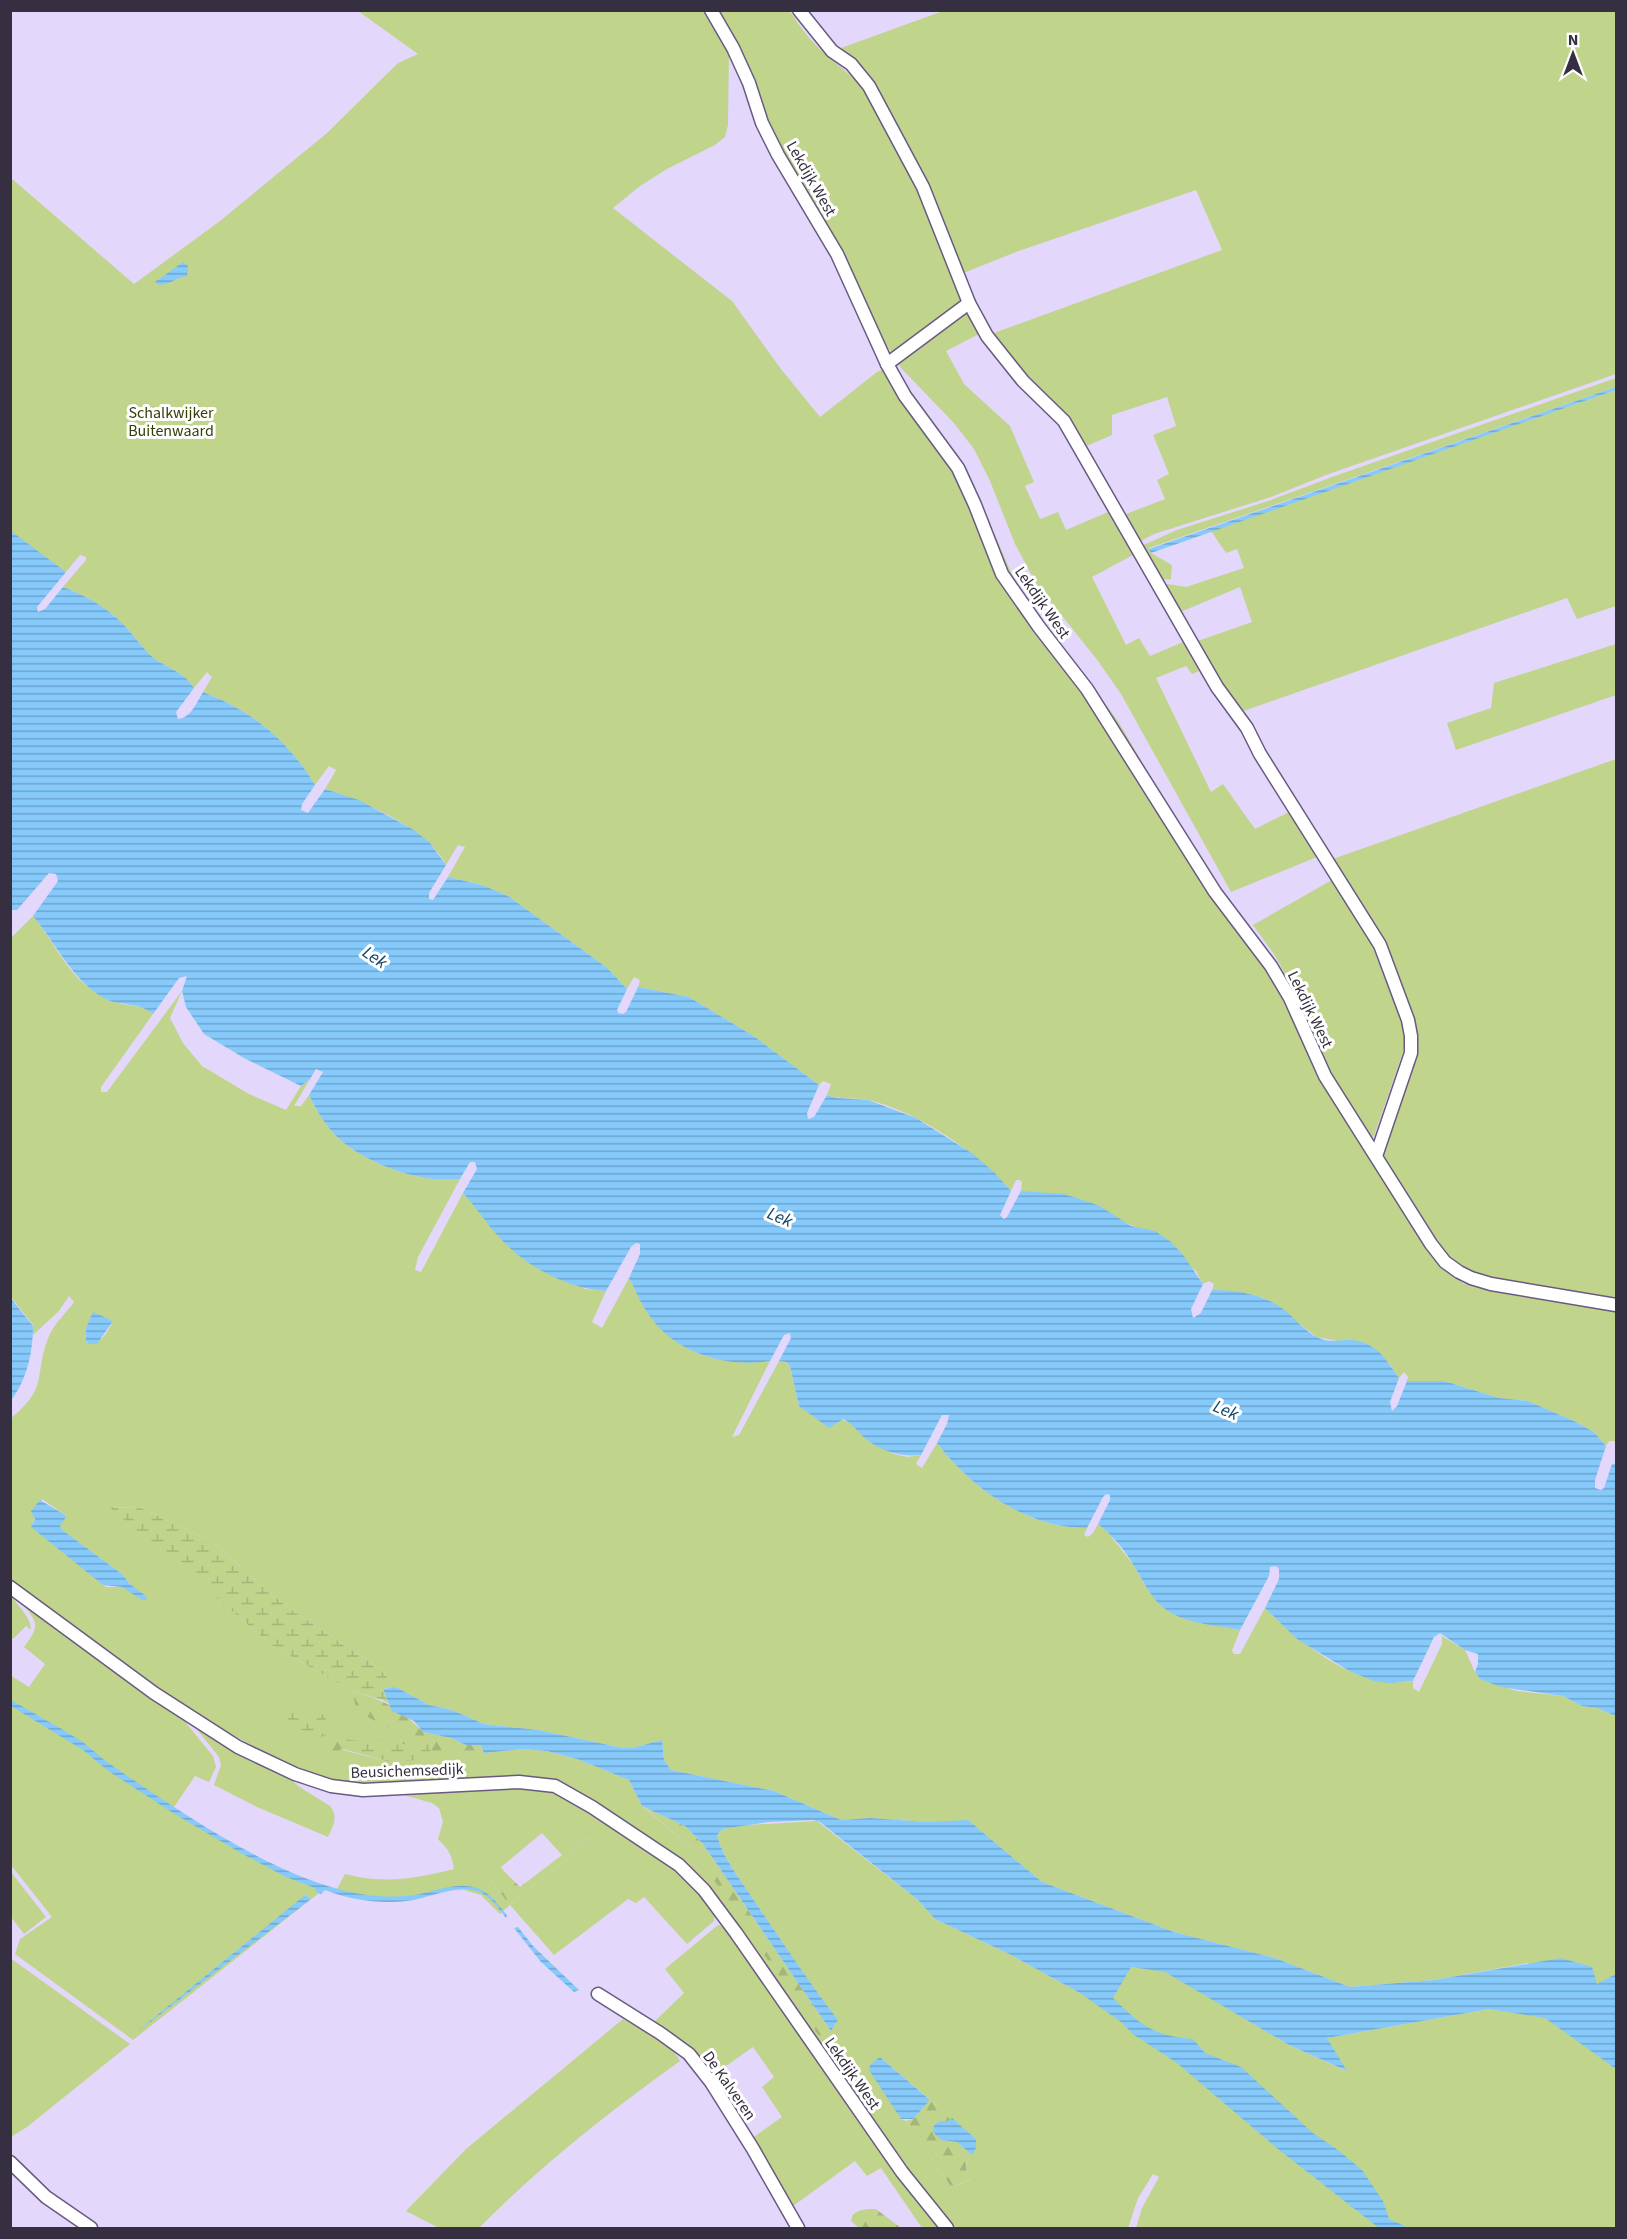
<svg xmlns="http://www.w3.org/2000/svg" width="1627" height="2239" viewBox="0 0 1627 2239" font-family="'Source Sans 3',sans-serif">
  <style>
    .green { fill: #c0d48c; fill-rule: evenodd }
    .forest { fill: url(#forest-firs) }
    .wetland { fill: url(#wetland-marsh) }
    .water { fill: url(#water-rules) }
    .lines { fill: none; stroke-linecap: round; stroke-linejoin: round }
    .minor-casing { stroke: #695a82; stroke-width: 15 }
    .minor { stroke: #fff; stroke-width: 12 }
    .labels { text-anchor: middle; stroke-width: 6; stroke-linejoin: round; paint-order: stroke }
    .street-label { font-size: 16px; fill: #362f41; stroke: #fff }
    .park-label { font-size: 16px; fill: #343f07; stroke: #fff }
    .water-label { font-size: 18px; font-style: italic; fill: #114666; stroke: #fff }
  </style>
  <defs>
    <pattern id="forest-firs" width="22" height="20" patternUnits="userSpaceOnUse" patternTransform="scale(1.5)"><rect width="22" height="20" fill="#c0d48c"/><path d="M5 1l3.5 6h-7zM16 11l3.5 6h-7z" fill="#a6b67a"/></pattern>
    <pattern id="wetland-marsh" width="20" height="14" patternUnits="userSpaceOnUse" patternTransform="scale(1.5)"><rect width="20" height="14" fill="#c0d48c"/><path d="M1 5h8M5 5V1M11 12h8M15 12V8" fill="none" stroke="#a6b67a"/></pattern>
    <pattern id="water-rules" width="6" height="5" patternUnits="userSpaceOnUse" patternTransform="scale(1.5)"><rect width="6" height="5" fill="#86cafb"/><path d="M0 2.5h6" fill="none" stroke="#6ea4cd"/></pattern>
  </defs>
  <rect width="100%" height="100%" fill="#e4d7fc"/>
  <g class="green">
    <path d="M358,11H704L729,53L728,125L725,137L715,145L667,169L640,186L613,208L732,301L781,369L820,417L877,372L884,369L937,427L967,470L1017,586L1118,721L1212,882L1283,995L1317,1076L1429,1252L1447,1272L1464,1284L1616,1312V1444L1614,1441H1609L1606,1446L1594,1432L1574,1421L1528,1401L1499,1398L1444,1381H1407L1408,1377L1404,1372L1399,1378L1389,1363L1337,1341L1317,1337L1264,1298L1246,1293L1212,1290L1214,1284L1209,1281L1203,1284L1196,1271L1136,1227L1124,1222L1100,1206L1021,1191L1022,1182L1020,1180H1016L1011,1191C977,1152 919,1112 868,1100C854,1097 840,1100 827,1095L831,1084L823,1081L819,1085L755,1037L689,997L638,987L640,980L634,977L627,989L606,967L508,896L482,885L448,877L465,847L458,845L446,865C429,829 363,801 325,789L336,770L329,766L315,785C288,740 252,711 203,692L212,677L207,672L194,688C184,671 165,668 150,655C141,646 134,636 126,627C108,608 87,596 63,587L86,560V557L80,555L66,572L62,571L11,531V178L134,284L220,221L327,133L398,63L418,54Z"/>
    <path d="M720,11H790C799,26 811,41 824,53C840,67 855,77 867,94C909,158 934,231 961,301L895,350L891,352L880,335L830,232L775,137L746,59Z"/>
    <polygon points="943,11 1616,11 1616,374 1326,475 1271,497 1154,534 1137,543 1121,516 1165,499 1157,480 1169,474 1153,435 1176,426 1167,397 1112,415 1112,435 1082,448 991,334 1222,250 1196,190 1016,252 961,274 852,59 841,48"/>
    <polygon points="966,309 979,334 946,351 964,384 1010,426 1034,482 1025,486 1040,519 1058,512 1066,530 1108,512 1133,555 1092,577 1126,645 1139,638 1150,656 1183,642 1199,671 1192,674 1186,666 1156,678 1211,792 1223,784 1255,829 1289,812 1317,857 1231,892 1121,694 1098,661 1036,583 1015,544 990,481 974,449 953,422 901,368 896,360"/>
    <polygon points="1616,378 1616,387 1149,548 1151,553 1172,565 1171,579 1160,580 1139,547 1177,530 1268,501 1332,477"/>
    <polygon points="1616,390 1616,606 1577,619 1567,598 1238,713 1195,642 1252,622 1240,587 1178,613 1161,583 1186,587 1244,568 1237,549 1226,553 1211,531"/>
    <polygon points="1616,644 1616,695 1456,750 1447,723 1491,708 1494,683"/>
    <polygon points="1616,759 1616,1301 1466,1273 1440,1251 1382,1154 1413,1050 1404,1001 1330,860"/>
    <polygon points="1332,880 1371,943 1403,1025 1405,1046 1374,1136 1370,1138 1330,1075 1290,983 1274,954 1253,925"/>
    <path d="M33,916C51,937 67,973 90,988C98,993 110,1001 119,1003C132,1007 142,1004 153,1014L101,1087V1092H107L182,991L170,1018L183,1043L202,1066L249,1094L286,1110L301,1086L310,1079L294,1106H301L309,1095C317,1111 325,1125 338,1138C367,1164 421,1184 460,1179L418,1257L415,1270L421,1272L463,1193L585,1289L606,1291L592,1322L602,1328L629,1278C653,1323 678,1357 733,1361C746,1362 758,1363 770,1361L732,1437L739,1435L779,1361L786,1362L790,1366L799,1406L852,1423L867,1440L894,1454L908,1457L921,1455L916,1464L922,1468L937,1443C972,1489 1027,1528 1087,1528L1084,1535L1088,1537L1093,1533L1098,1524L1106,1530L1133,1564L1144,1584L1185,1619L1240,1630L1232,1651L1234,1654H1240L1265,1608C1304,1645 1355,1690 1413,1681V1688L1419,1692L1442,1644V1636L1465,1650L1475,1672L1480,1679L1517,1691L1563,1696L1582,1706L1597,1708L1616,1716V2228H1136L1142,2208L1159,2177L1153,2174L1138,2198L1128,2228H955L906,2170L701,1880L561,1787L342,1785L294,1769L170,1700L11,1582L10,1419C50,1387 33,1375 49,1336C54,1324 66,1313 74,1302L69,1296L59,1311L33,1335V1325L11,1297V938ZM92,1316L113,1321C108,1331 102,1344 89,1344L86,1328ZM42,1499L65,1515L66,1517L59,1526L61,1529L122,1574L130,1584L146,1597L122,1587H106L32,1525ZM110,1507L141,1508L211,1541L286,1606L380,1669L396,1687L429,1705L452,1710L484,1724L538,1730L623,1748H632L662,1740L664,1760L671,1770L774,1791L841,1820L870,1818L927,1822L968,1821L1042,1882L1174,1932L1275,1958L1350,1987L1434,1980L1528,1963L1545,2017L1489,2009L1327,2038L1346,2071L1289,2045L1165,1971L1131,1967L1080,1993L1009,1954L935,1919L918,1900L817,1821L747,1825L722,1829L717,1835C722,1857 741,1880 753,1899C781,1940 807,1981 838,2020L831,2031L726,1897L693,1849L642,1806L629,1780L577,1759L547,1751L523,1749L390,1762L343,1750L347,1740L402,1744L398,1734L358,1711L352,1691L273,1646ZM880,2057L976,2139C976,2158 960,2158 970,2179L952,2188L906,2121L901,2119Z"/>
    <path d="M11,1596C18,1606 31,1617 31,1630L26,1626L13,1639L11,1636Z"/>
    <path d="M18,1597L177,1712L213,1756L216,1767L209,1782L195,1776L172,1810L225,1842L324,1889L133,2040L15,1954L20,1939L52,1917L11,1865L10,1675L29,1687L45,1664L24,1647C44,1621 34,1621 18,1597Z"/>
    <path d="M191,1722L285,1773L298,1786L330,1806C339,1817 333,1826 328,1837L257,1807L214,1785L221,1765L219,1757Z"/>
    <path d="M525,1786L563,1796L669,1862L695,1886L715,1914L714,1921L687,1944L644,1897L636,1903L628,1899L554,1955L510,1905L500,1914L481,1895L461,1889L390,1900L335,1893L345,1874C385,1884 414,1879 454,1869C451,1852 449,1851 438,1839L443,1822L439,1808L432,1803L400,1794ZM542,1833L562,1855L577,1846L586,1837L590,1840L510,1905L491,1881L504,1871L501,1867Z"/>
    <polygon points="11,1872 46,1917 24,1934 11,1917"/>
    <polygon points="718,1925 726,1927 942,2228 922,2228 881,2168 867,2176 855,2161 789,2209 748,2141 782,2117 762,2087 774,2077 753,2047 709,2078 651,2025 684,1993 665,1969"/>
    <polygon points="13,1960 130,2044 27,2127 11,2137 10,1962"/>
    <path d="M623,2019C638,2028 673,2045 680,2061C609,2112 540,2166 479,2228H439L406,2211L466,2149Z"/>
  </g>
  <g class="forest">
    <path d="M352,1691C387,1701 399,1708 425,1734L451,1738L466,1745H481L484,1753L428,1759L410,1746L402,1744L398,1734L357,1711Z"/>
    <polygon points="339,1723 347,1745 333,1755 301,1738 326,1733 327,1725"/>
    <polygon points="644,1807 685,1826 703,1844 831,2031 819,2036 693,1849"/>
    <polygon points="586,1837 590,1840 510,1905 491,1881 504,1871 520,1887 562,1855 577,1846"/>
    <path d="M930,2100L952,2118L949,2121H940L933,2132L941,2140L957,2142L972,2155C964,2163 965,2169 971,2178L952,2188L906,2121L913,2119Z"/>
    <path d="M876,2209L901,2228H859L851,2221C852,2209 866,2209 876,2209Z"/>
  </g>
  <g class="wetland">
    <polygon points="109,1507 141,1508 211,1541 286,1606 380,1669 396,1687 383,1689 389,1704 383,1700 352,1691 273,1646"/>
    <path d="M287,1707C299,1708 306,1719 317,1713L325,1715L328,1732L321,1738L306,1733L284,1716L283,1708Z"/>
    <path d="M423,1732L451,1738L434,1736L428,1759L390,1762L343,1749L346,1739C359,1742 372,1740 385,1741C399,1743 409,1746 423,1744L425,1738Z"/>
  </g>
  <g class="water">
    <path d="M183,262L188,266L187,276C176,277 168,287 157,284L155,282Z"/>
    <polygon points="1616,387 1616,390 1151,553 1149,549"/>
    <path d="M11,531L66,572L37,607L38,612L45,609L63,587C87,596 108,608 126,627C134,636 141,646 150,655C165,668 184,671 194,688L176,712L178,719C191,718 197,702 203,692C252,711 288,740 315,785L302,804L301,810L308,813L325,789L359,800L414,830L430,843L446,865L429,893V899L433,900L448,877L482,885L508,896L606,967L627,989L617,1010L618,1013L623,1014L626,1012L638,987L689,997L755,1037L819,1085L807,1113L808,1119L814,1117L827,1095L837,1098L868,1100L916,1118L973,1154L995,1173L1011,1191L1000,1215L1004,1219L1007,1217L1021,1191L1063,1194L1077,1198L1100,1206L1131,1226L1155,1231L1171,1242L1183,1255L1203,1284L1191,1309L1193,1318L1201,1313L1212,1290C1237,1290 1263,1294 1283,1309C1295,1318 1305,1332 1319,1338C1327,1342 1337,1341 1346,1340C1373,1339 1385,1357 1399,1378L1390,1402L1392,1411L1397,1406L1407,1381H1444L1499,1398L1528,1401L1574,1421L1594,1432L1606,1446L1595,1480V1488L1601,1490L1604,1488L1612,1464H1616V1716L1597,1708L1582,1706L1563,1696L1501,1687L1480,1679L1475,1672L1478,1664V1654L1465,1650L1440,1633L1434,1637L1413,1681L1390,1683L1374,1681L1351,1672L1297,1639L1265,1608L1279,1579V1569L1276,1566L1270,1567L1269,1576L1240,1630C1217,1625 1188,1624 1168,1611C1152,1601 1144,1582 1134,1566C1126,1551 1112,1535 1098,1524L1110,1500V1495L1106,1494L1103,1497L1087,1528C1027,1528 972,1489 937,1443L947,1424L949,1415H942L921,1455C902,1457 883,1452 867,1440C858,1433 854,1424 843,1419L829,1428L799,1406L790,1366L786,1362L779,1361L791,1338L790,1333L784,1335L770,1361C728,1368 678,1354 652,1319C642,1307 636,1291 629,1278L640,1254V1244L636,1243L631,1247L606,1291C568,1289 525,1266 499,1237C486,1223 476,1207 463,1193L477,1169L475,1162H470L460,1179C421,1184 367,1164 338,1138C325,1125 317,1111 309,1095L323,1072L316,1069L310,1079L301,1086L244,1058L204,1034L186,1007L182,991L187,976L179,978L153,1014C138,1001 118,1007 102,997C71,978 55,942 33,916L58,881L56,874L49,873L17,910H11Z"/>
    <path d="M10,1297L33,1326C33,1351 27,1380 11,1400Z"/>
    <polygon points="93,1312 113,1321 97,1344 89,1344 86,1341 86,1328"/>
    <polygon points="40,1500 65,1515 66,1517 60,1526 61,1529 122,1574 130,1584 147,1597 146,1600 142,1600 122,1587 103,1585 31,1527 35,1519 31,1511"/>
    <path d="M396,1687L429,1705L452,1710L484,1724L538,1730L623,1748H632L662,1740L664,1760L671,1770L774,1791L841,1820L870,1818L927,1822L968,1820L1042,1882L1174,1932L1275,1958L1350,1987L1434,1980L1561,1958L1592,1967L1597,1984L1616,1974V2069L1545,2018L1489,2009L1327,2038L1347,2071L1289,2045L1165,1972L1131,1967L1113,1998C1141,2025 1153,2036 1193,2039L1205,2053L1241,2067L1313,2133L1338,2150L1362,2170L1383,2201L1389,2219L1409,2228H1379L1278,2149L1177,2063L1134,2035L1121,2022L1080,1993L1009,1954L935,1919L918,1900L820,1822L813,1820L769,1822L722,1829L717,1835C722,1857 741,1880 753,1899C781,1940 808,1981 838,2020L831,2031L703,1844L685,1826L642,1806L629,1780L577,1759L547,1751L523,1749L484,1753L481,1745H466L451,1738L423,1732L414,1721L392,1711L383,1689Z"/>
    <path d="M11,1700C33,1713 56,1725 78,1739C90,1746 99,1757 110,1764C176,1809 261,1868 338,1889C360,1895 382,1898 405,1896C429,1895 453,1880 477,1888C490,1892 499,1906 507,1915L506,1918C499,1909 491,1897 480,1892C457,1883 430,1898 407,1901C380,1904 350,1900 325,1890L321,1894L316,1892L315,1888L286,1877L239,1852L173,1813L107,1770L83,1750L11,1706Z"/>
    <polygon points="305,1895 311,1899 136,2033 150,2021"/>
    <polygon points="518,1927 533,1946 579,1990 574,1992 541,1962 514,1928"/>
    <polygon points="880,2057 930,2100 913,2119 901,2119 869,2070 870,2065"/>
    <polygon points="952,2118 976,2139 976,2148 972,2155 957,2142 941,2140 933,2132 934,2125 940,2121 949,2121"/>
  </g>
  <g class="lines">
    <g class="minor-casing">
      <g id="minor">
        <polyline points="711,10 733,48 749,83 762,123 778,155 837,254 887,364 905,396 958,468 975,505 1002,574 1039,627 1087,689 1215,892 1271,966 1290,998 1325,1076 1431,1244 1445,1262 1459,1272 1471,1278 1491,1284 1616,1305"/>
        <polyline points="799,10 832,51 851,64 869,86 923,187 969,303 987,336 1023,381 1064,421 1217,687 1247,728 1260,754 1380,945 1408,1020 1411,1036 1411,1053 1376,1156"/>
        <polyline points="887,364 969,303"/>
        <polyline points="10,1587 154,1693 238,1747 295,1774 331,1786 363,1790 519,1782 555,1786 592,1807 679,1865 704,1890 736,1933 902,2172 947,2228"/>
        <polyline points="598,1994 660,2033 689,2054 711,2082 753,2149 798,2228"/>
        <polyline points="10,2162 46,2197 91,2228"/>
      </g>
    </g>
    <use href="#minor" class="minor"/>
  </g>
  <g class="labels">
    <g class="street-label">
      <text transform="translate(812 178) rotate(60)" y="6">Lekdijk West</text>
      <text transform="translate(1043 602) rotate(55)" y="6">Lekdijk West</text>
      <text transform="translate(1311 1009) rotate(64)" y="6">Lekdijk West</text>
      <text transform="translate(407 1770) rotate(-2)" y="6">Beusichemsedijk</text>
      <text transform="translate(853 2073) rotate(55)" y="6">Lekdijk West</text>
      <text transform="translate(730 2085) rotate(55)" y="6">De Kalveren</text>
    </g>
    <g class="park-label">
      <text x="171" y="418">Schalkwijker<tspan x="171" dy="18">Buitenwaard</tspan></text>
    </g>
    <g class="water-label">
      <text transform="translate(375 957) rotate(34)" y="6">Lek</text>
      <text transform="translate(780 1217) rotate(23)" y="6">Lek</text>
      <text transform="translate(1226 1410) rotate(23)" y="6">Lek</text>
    </g>
  </g>
  <rect width="1627" height="2239" fill="none" stroke="#362f41" stroke-width="24"/>
  <g transform="translate(1573 54)" stroke="#ffffff" stroke-width="4.5" paint-order="stroke">
  <path d="M0-4.5L10 22L0 15L-10 22Z" fill="#362f41"/>
  <text y="-9" font-size="16" font-weight="bold" text-anchor="middle" fill="#362f41">N</text>
  </g>
</svg>
